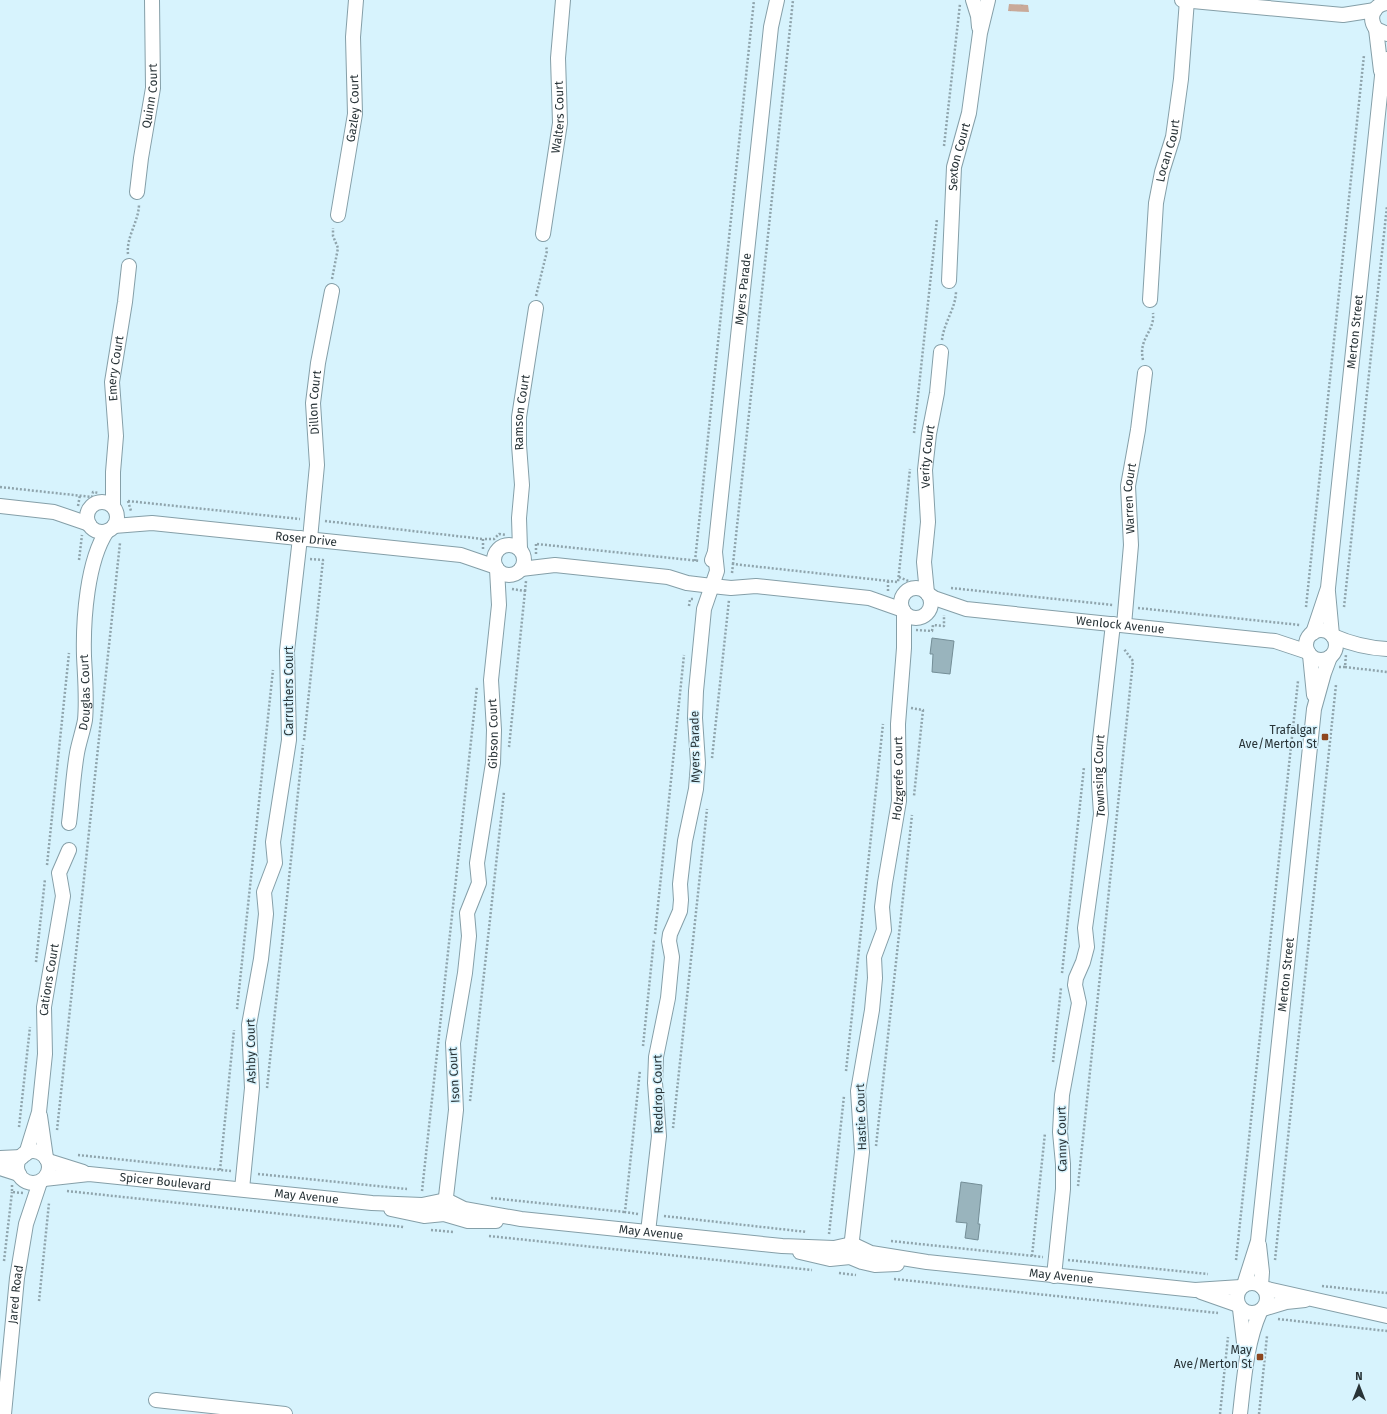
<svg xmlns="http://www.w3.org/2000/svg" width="1387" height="1414" viewBox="0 0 1387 1414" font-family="'Fira Sans',sans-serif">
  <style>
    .water { fill: url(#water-ripples) }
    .building { fill: #99b4bd; stroke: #748e97 }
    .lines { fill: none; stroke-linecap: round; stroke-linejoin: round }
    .minor-casing { stroke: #859fa8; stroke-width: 16 }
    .path { stroke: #8fa4ac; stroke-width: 2.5; stroke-dasharray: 2 2; stroke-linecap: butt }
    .minor { stroke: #fff; stroke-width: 14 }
    .poi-dot { fill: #8d471f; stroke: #d7f3fd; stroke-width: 1.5 }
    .labels { text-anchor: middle; stroke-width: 3; stroke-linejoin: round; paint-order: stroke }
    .street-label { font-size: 12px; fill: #283337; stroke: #d7f3fd }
    .poi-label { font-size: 12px; fill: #283337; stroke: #d7f3fd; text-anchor: end }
  </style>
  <defs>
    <pattern id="water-ripples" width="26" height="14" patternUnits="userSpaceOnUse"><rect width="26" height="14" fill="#c9a999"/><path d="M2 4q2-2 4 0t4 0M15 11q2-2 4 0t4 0" fill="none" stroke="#a38a7e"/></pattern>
  </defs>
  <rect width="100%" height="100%" fill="#d7f3fd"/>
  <polygon class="water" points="1009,4 1028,5 1029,12 1008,11"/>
  <g class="building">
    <polygon points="932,638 954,641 950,674 932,672 933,654 930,654"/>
    <polygon points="961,1182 982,1185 978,1224 980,1224 978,1240 965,1238 967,1223 956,1222"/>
  </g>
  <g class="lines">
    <g class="minor-casing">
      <g id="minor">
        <polyline points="973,0 978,16 979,27"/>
        <polyline points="1182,0 1343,15 1375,10"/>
        <path d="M1387,3C1373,5 1368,18 1376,29L1387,34"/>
        <polyline points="1376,29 1381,71"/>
        <path id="s1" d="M137,192L141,158L153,88L152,0"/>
        <path id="s2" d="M338,215L355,114L353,37L356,0"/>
        <path id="s3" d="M543,234L560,123L558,58L563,0"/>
        <path id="s4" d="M949,281L954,167L969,113L980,33L988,0"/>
        <path id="s5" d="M1150,300L1156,203L1162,172L1173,137L1181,79L1187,0"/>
        <circle cx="102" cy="517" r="15"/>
        <polyline points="0,506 54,512 89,524"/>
        <path id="s6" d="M113,506V472L116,436L112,382L125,302L129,266"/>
        <path id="s7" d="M114,526L152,523L461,555L496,567"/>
        <path id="s8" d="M310,539L317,465L313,403L318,363L332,291"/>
        <circle cx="509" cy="560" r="15"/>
        <path id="s9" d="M520,549L519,518L522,485L519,445V417L536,308"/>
        <path id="s10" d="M712,560L715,552L771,27L777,0"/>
        <polyline points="521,569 555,565 668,577 687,583 712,586 731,588 756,586 869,598 903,610"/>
        <circle cx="916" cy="603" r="15"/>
        <polyline points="1328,592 1332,635"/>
        <path id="s11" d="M927,593L924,562L928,522L925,470L929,434L937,393L941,352"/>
        <path id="s12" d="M928,594L934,598L966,609L1275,641L1308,652"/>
        <path id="s13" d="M1124,625L1131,545L1128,486L1138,430L1145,373"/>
        <circle cx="1321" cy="645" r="15"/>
        <path id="s14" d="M1313,633L1328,588L1382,76L1387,59"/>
        <path d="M1333,636C1351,644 1368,648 1387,649"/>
        <polyline points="1310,655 1314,695"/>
        <path id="s15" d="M69,823C72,800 73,776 77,753C79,742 83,731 85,720C87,699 85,678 84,656C83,620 87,561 107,531"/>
        <polyline points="40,1116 46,1158"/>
        <circle cx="33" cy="1167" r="16"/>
        <path id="s16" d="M26,1154L39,1112L45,1054L44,1007L63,896L59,873L69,850"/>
        <polyline points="0,1158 22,1157"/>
        <polyline points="48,1161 83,1172"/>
        <polyline points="0,1168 19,1174"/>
        <path id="s17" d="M44,1179L89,1174L372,1203L422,1205L446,1200L464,1209L521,1219L782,1246L834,1248L852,1244L871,1253L927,1262L1195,1290L1241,1287"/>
        <polyline points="242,1189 252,1088 249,1025 261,959 266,914 264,892 275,863 273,842 289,740 287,651 300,538"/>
        <polyline points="391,1209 424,1216 444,1214 468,1221 496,1221"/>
        <path id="s18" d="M444,1214L456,1110L453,1043L465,973L469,936L467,913L479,883L477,863L493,763L494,730L491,680L499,605L497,569"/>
        <polyline points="648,1232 659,1136 655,1083 656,1057 668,998 672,957 669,941 670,934 680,911 681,900 680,884 685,841 696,789 698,763 695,718 696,691 704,609 717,571 715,552"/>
        <polyline points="1259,1245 1262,1272 1261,1286"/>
        <polyline points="800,1252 830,1259 850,1257 862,1262 875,1265 897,1264"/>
        <path id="s19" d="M850,1257L862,1152L858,1091L872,1010L875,978L874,957L884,930L882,907L885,883L899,801L898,724L904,648V613"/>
        <path id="s20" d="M1054,1276L1063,1189V1164L1060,1132L1062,1095L1079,1003L1075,985L1076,978L1083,962L1087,947L1085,928L1101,814L1099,784V748L1113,624"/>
        <circle cx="1252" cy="1298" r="15"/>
        <path id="s21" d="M1244,1285L1258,1241L1314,709L1324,673L1330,657"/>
        <polyline points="1263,1288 1387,1316"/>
        <polyline points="1201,1292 1238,1305"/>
        <polyline points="1240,1309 1245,1351"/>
        <polyline points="1263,1309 1286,1302 1305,1300"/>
        <polyline points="156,1400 285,1414"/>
        <path id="s22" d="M4,1414L17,1278L26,1224L40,1182"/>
        <path d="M1240,1414C1244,1380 1246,1344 1260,1312"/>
      </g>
    </g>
    <g class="path">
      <polyline points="944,146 960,4"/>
      <path d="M128,254C126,237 139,221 139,204"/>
      <polyline points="332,279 338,248 333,236 333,228"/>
      <polyline points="536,296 547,251 546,246"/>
      <path d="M942,340C944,322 956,308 956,291"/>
      <path d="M1143,360C1138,338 1155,332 1153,313"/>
      <polyline points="914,433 937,219"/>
      <polyline points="0,487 92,497 93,492 99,493"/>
      <polyline points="128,501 300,519"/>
      <polyline points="128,501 131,511"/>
      <polyline points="78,506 80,495"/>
      <polyline points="325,521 483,539"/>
      <polyline points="537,544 700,561"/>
      <polyline points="483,549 483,539 494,539 499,534 506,535"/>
      <polyline points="536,554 536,544"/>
      <polyline points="79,560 82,535"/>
      <polyline points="695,561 754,0"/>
      <polyline points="733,564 793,0"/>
      <polyline points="732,573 733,564 898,582 910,469"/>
      <polyline points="899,577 913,583"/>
      <polyline points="951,588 1113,605"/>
      <polyline points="525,591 526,581"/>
      <polyline points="888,591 888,581"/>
      <polyline points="689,606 690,599 694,599"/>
      <polyline points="1306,607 1364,55"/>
      <polyline points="1344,607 1387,206"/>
      <polyline points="1138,608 1300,625"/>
      <polyline points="916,630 932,631 933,625 944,626 944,615"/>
      <polyline points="1339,667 1345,667 1346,654"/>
      <polyline points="1345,667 1387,672"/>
      <polyline points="911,708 923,710 914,796"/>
      <polyline points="304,740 323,560 310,559"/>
      <polyline points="509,747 525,591 512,589"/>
      <polyline points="712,758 729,600"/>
      <polyline points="47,865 69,653"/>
      <polyline points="655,934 684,655"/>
      <polyline points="36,962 45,879"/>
      <polyline points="1062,973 1084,767"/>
      <polyline points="237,1009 273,670"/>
      <polyline points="643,1046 654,939"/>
      <polyline points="1053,1062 1061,988"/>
      <polyline points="846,1071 883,724"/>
      <polyline points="267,1088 303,745"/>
      <polyline points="470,1101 504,792"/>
      <polyline points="19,1127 30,1027"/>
      <polyline points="673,1128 707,809"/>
      <polyline points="57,1130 120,543"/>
      <polyline points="876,1146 912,815"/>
      <polyline points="78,1155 231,1171"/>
      <polyline points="220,1170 234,1030"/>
      <polyline points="258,1174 407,1189"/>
      <polyline points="12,1185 12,1192 23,1193"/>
      <polyline points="1078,1186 1133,661 1124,649"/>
      <polyline points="67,1191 404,1227"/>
      <polyline points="422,1191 477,686"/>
      <polyline points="491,1198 625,1212"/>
      <polyline points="638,1214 625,1212 640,1070"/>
      <polyline points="664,1216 807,1232"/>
      <polyline points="431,1230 454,1232"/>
      <polyline points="829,1234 844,1096"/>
      <polyline points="489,1236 812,1270"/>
      <polyline points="891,1241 1043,1257"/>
      <polyline points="1032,1256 1045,1133"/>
      <polyline points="1068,1260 1208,1274"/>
      <polyline points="1236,1260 1298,681"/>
      <polyline points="1275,1260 1336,685"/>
      <polyline points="4,1261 12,1192"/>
      <polyline points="839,1273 856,1275"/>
      <polyline points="894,1279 1218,1313"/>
      <polyline points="1322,1286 1387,1293"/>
      <polyline points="39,1301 49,1203"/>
      <polyline points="1278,1319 1387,1331"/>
      <polyline points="1220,1414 1228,1337"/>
      <polyline points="1259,1414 1267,1336"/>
    </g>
    <use href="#minor" class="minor"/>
  </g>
  <g class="poi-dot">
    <rect x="1321" y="733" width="8" height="8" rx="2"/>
    <rect x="1256" y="1353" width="8" height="8" rx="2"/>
  </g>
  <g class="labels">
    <g class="street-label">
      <text dy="4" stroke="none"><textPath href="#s1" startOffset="97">Quinn Court</textPath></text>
      <text dy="4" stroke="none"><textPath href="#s2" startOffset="108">Gazley Court</textPath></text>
      <text dy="4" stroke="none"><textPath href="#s3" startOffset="118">Walters Court</textPath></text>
      <text dy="4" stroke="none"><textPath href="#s5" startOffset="151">Locan Court</textPath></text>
      <text dy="4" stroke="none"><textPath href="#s4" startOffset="125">Sexton Court</textPath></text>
      <text dy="4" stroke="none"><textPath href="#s10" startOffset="273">Myers Parade</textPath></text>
      <text dy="4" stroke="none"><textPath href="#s14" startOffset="305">Merton Street</textPath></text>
      <text dy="4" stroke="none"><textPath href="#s6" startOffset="138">Emery Court</textPath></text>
      <text dy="4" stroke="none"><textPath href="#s8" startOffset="137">Dillon Court</textPath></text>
      <text dy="4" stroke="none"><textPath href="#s9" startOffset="137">Ramson Court</textPath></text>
      <text dy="4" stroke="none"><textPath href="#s11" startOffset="137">Verity Court</textPath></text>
      <text dy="4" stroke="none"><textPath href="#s13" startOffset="127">Warren Court</textPath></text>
      <text dy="4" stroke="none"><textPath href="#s7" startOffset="193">Roser Drive</textPath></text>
      <text dy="4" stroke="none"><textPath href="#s12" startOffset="196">Wenlock Avenue</textPath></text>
      <text transform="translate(289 691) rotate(-90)" y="4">Carruthers Court</text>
      <text dy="4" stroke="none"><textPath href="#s15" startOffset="132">Douglas Court</textPath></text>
      <text dy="4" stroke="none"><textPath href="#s18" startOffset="486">Gibson Court</textPath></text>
      <text transform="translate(695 747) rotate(-91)" y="4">Myers Parade</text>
      <text dy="4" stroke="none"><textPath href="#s20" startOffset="506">Townsing Court</textPath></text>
      <text dy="4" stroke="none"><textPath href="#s19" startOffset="484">Holzgrefe Court</textPath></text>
      <text dy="4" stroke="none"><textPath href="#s21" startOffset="314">Merton Street</textPath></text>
      <text dy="4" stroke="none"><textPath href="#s16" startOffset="177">Cations Court</textPath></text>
      <text transform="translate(251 1051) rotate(-91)" y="4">Ashby Court</text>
      <text transform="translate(454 1075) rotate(-93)" y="4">Ison Court</text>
      <text transform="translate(658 1094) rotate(-91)" y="4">Reddrop Court</text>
      <text transform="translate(861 1117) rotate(-92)" y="4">Hastie Court</text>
      <text transform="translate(1062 1139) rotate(-91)" y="4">Canny Court</text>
      <text dy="4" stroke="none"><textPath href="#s17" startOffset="122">Spicer Boulevard</textPath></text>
      <text dy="4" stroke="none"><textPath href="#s17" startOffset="264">May Avenue</textPath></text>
      <text dy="4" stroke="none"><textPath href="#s17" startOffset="613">May Avenue</textPath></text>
      <text dy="4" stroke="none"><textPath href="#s17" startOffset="1028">May Avenue</textPath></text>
      <text dy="4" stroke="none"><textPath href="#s22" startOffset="120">Jared Road</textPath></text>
    </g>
    <g class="poi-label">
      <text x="1317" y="734">Trafalgar<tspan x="1317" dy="14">Ave/Merton St</tspan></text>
      <text x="1252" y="1354">May<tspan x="1252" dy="14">Ave/Merton St</tspan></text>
    </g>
  </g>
  <g transform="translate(1359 1386)" stroke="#d7f3fd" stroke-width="3" paint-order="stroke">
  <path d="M0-3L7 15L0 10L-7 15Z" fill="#283337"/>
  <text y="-6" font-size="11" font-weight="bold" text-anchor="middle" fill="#283337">N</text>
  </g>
</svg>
